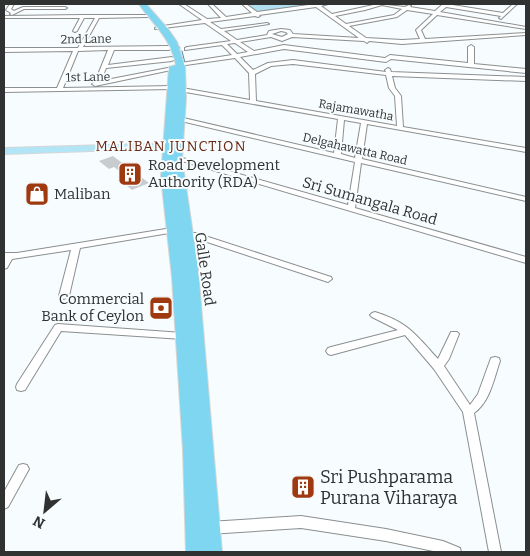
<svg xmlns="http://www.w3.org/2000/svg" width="530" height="556" viewBox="0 0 530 556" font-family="Bitter,serif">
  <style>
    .green { fill: #b0e0ef }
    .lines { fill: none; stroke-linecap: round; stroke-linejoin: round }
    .stream { stroke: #4f8696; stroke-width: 1 }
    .building { fill: #c8ccce }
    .minor-casing { stroke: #8b8f90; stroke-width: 2 }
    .major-casing { stroke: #d6d6d6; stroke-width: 2 }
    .highway-casing { stroke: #d6d6d6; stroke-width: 2 }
    .minor { fill: #fff; fill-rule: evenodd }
    .major { fill: #b2e6f7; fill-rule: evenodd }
    .highway { fill: #7ed6f1; fill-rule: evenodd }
    .labels { text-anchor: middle; stroke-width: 4; stroke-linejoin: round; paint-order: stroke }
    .far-street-label { font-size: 12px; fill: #303232; stroke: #f7fcfe }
    .far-neighbourhood-label { font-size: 14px; letter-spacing: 1px; fill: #6a2810; stroke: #f7fcfe }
    .poi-label { font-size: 15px; fill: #303232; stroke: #f7fcfe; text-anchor: start }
    .street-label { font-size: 15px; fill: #303232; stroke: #f7fcfe }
    .near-poi-label { font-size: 18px; fill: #303232; stroke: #f7fcfe; text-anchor: start }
  </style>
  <rect width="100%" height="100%" fill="#f7fcfe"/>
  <polygon class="green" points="246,4 320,4 255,13"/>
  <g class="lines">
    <g class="stream">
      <polyline points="170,32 180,48"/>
      <polyline points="182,51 185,63"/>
      <polyline points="185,65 185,78"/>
    </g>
  </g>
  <g class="building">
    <polygon points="113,156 149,183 132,190 121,181 128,178 114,167 109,169 99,161"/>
    <polygon points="296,479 309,479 310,495 297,496"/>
  </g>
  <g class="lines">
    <g class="minor-casing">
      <g id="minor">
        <polygon points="10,4 14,4 11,9 14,11 23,7 65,7 67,8 65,9 24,9 12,15 10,14 11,13 6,10"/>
        <path d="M179,4H184L207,19L221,18L208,4H212L226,17L252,13L242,4H246L257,12L316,4H328L321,6L332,14L378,4L405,7L409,5L411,6L410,7L435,11L443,4H446L503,13L513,4H517L501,19L499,18L501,16L446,7L440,12L526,27V29L437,15L421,30L425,39L526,33V35L402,44L369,41L367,43L364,41L292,37L282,41L271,37L240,42L254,51L284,45L385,58L390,55L468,63V47L471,45L474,47V64L526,69V73L391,59L386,62L284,49L240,57L253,70L268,63L293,60L386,72L385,70L388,68L390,69L391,72L526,77V81L392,76L395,88L401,96L403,127L526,148V152L367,124L362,159L526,197V201L361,163L355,208L526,257V263L175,159V157H179L348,205L355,162L177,120V118L179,117L334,153L338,119L180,91V89L182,88L250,100L249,73L235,58L179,66V64L181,63L232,55L222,45L185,50V48L187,47L231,41L205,23L155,29V28L157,27L202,20ZM382,5L402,9L394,15L346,24L335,16L365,10ZM316,7L359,38L293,34L290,30L281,29L269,31L267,35L237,40L224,31L269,24L267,23L221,29L210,22L255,16L258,17L260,16L259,15ZM407,10L433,14L416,30L420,39L402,40L366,38L349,26L397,17ZM281,31L286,32L288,34L282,37L272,34ZM235,43L248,52L237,54L227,44ZM293,64L386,75L389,88L395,96L397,126L256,101L255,74L271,66ZM344,120L361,123L355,158L341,154Z"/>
        <polygon points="83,15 147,15 149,16 147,17 99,18 83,47 169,46 172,48 169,50 114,50 108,65 172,57 175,59 172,61 106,68 101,81 173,67 176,69 95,86 92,84 95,82 108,50 78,51 63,88 172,86 175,88 174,89 4,92 4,88 57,88 73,51 4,52 4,48 78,48 95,18 84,18 77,31 75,32 73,31 80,18 4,18 4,16"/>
        <polygon points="178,227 182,229 181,231 80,248 69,296 64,299 59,296 71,250 12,259 7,268 4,269 4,253 17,253"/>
        <polygon points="180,233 196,233 331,277 332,279 328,282 325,281 192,237 180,237 179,235"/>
        <path d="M375,312C408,322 416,335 438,359L451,332H457L459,334L449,359L444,366L470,405L478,394L491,358L495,357L499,358L500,361C494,378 490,402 474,413L501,552H489L463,412L434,369L405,335L331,355L328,354L326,351L328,348L331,347L398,330L372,317L370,315L372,313Z"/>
        <polygon points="58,324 183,333 186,334 188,336 186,338 183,339 61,331 25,390 21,391 17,390 16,387 17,384 55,325"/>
        <polygon points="23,464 27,465 29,469 8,507 4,509 4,492 19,465"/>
        <polygon points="301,516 386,529 443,541 460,548 461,552 438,552 386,541 301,528 209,534 205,532 203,528 205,524 209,522"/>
      </g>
    </g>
    <g class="major-casing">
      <polygon id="major" points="177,143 181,146 180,148 4,154 4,148"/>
    </g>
    <g class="highway-casing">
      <path id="highway" d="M139,4H146L168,29L177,42L185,67L186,98L182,159L198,269L222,552H186L183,450L172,277L161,177L169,67L176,65C170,36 154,26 139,4Z"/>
    </g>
    <use href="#minor" class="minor"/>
    <use href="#major" class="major"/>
    <use href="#highway" class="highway"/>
  </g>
  <defs>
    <g id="building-square" transform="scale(1.25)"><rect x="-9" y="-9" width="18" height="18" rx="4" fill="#9f3910" stroke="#f7fcfe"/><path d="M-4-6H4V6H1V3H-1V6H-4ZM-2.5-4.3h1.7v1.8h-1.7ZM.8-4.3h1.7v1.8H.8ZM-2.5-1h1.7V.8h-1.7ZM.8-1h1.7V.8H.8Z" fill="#fff"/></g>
    <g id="shop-square" transform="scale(1.25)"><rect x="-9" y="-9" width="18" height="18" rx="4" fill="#9f3910" stroke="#f7fcfe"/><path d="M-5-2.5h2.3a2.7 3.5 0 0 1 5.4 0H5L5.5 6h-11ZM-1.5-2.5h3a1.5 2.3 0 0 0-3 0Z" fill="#fff"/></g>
    <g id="bank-square" transform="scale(1.25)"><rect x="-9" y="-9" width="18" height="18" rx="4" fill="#9f3910" stroke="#f7fcfe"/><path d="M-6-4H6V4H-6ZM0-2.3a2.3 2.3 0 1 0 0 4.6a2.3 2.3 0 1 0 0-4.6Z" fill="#fff"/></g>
  </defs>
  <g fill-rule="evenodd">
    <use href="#building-square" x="130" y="174"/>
    <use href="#shop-square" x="37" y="194"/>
    <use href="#bank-square" x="161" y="308"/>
    <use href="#building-square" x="303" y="487"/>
  </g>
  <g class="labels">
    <g class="far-street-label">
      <text transform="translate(86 39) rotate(-1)" y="4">2nd Lane</text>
      <text transform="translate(88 77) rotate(-1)" y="4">1st Lane</text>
      <text transform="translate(356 110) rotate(10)" y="4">Rajamawatha</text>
      <text transform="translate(355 149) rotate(13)" y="4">Delgahawatta Road</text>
    </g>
    <g class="far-neighbourhood-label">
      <text x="171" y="151">MALIBAN JUNCTION</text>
    </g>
    <g class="poi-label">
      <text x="148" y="170">Road Development<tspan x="148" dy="17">Authority (RDA)</tspan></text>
      <text x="54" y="199">Maliban</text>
      <text x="144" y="304" text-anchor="end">Commercial<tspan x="144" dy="17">Bank of Ceylon</tspan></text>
    </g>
    <g class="street-label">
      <text transform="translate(370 201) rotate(16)" y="5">Sri Sumangala Road</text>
      <text transform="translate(205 269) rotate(82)" y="5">Galle Road</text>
    </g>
    <g class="near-poi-label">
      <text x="320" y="483">Sri Pushparama<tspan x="320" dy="21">Purana Viharaya</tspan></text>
    </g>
  </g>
  <rect width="530" height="556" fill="none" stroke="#303232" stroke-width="10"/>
  <g transform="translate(45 511) rotate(208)" stroke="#f7fcfe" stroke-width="4" paint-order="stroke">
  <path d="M0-4L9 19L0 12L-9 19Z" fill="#303232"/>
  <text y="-8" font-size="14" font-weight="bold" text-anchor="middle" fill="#303232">N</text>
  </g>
</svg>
